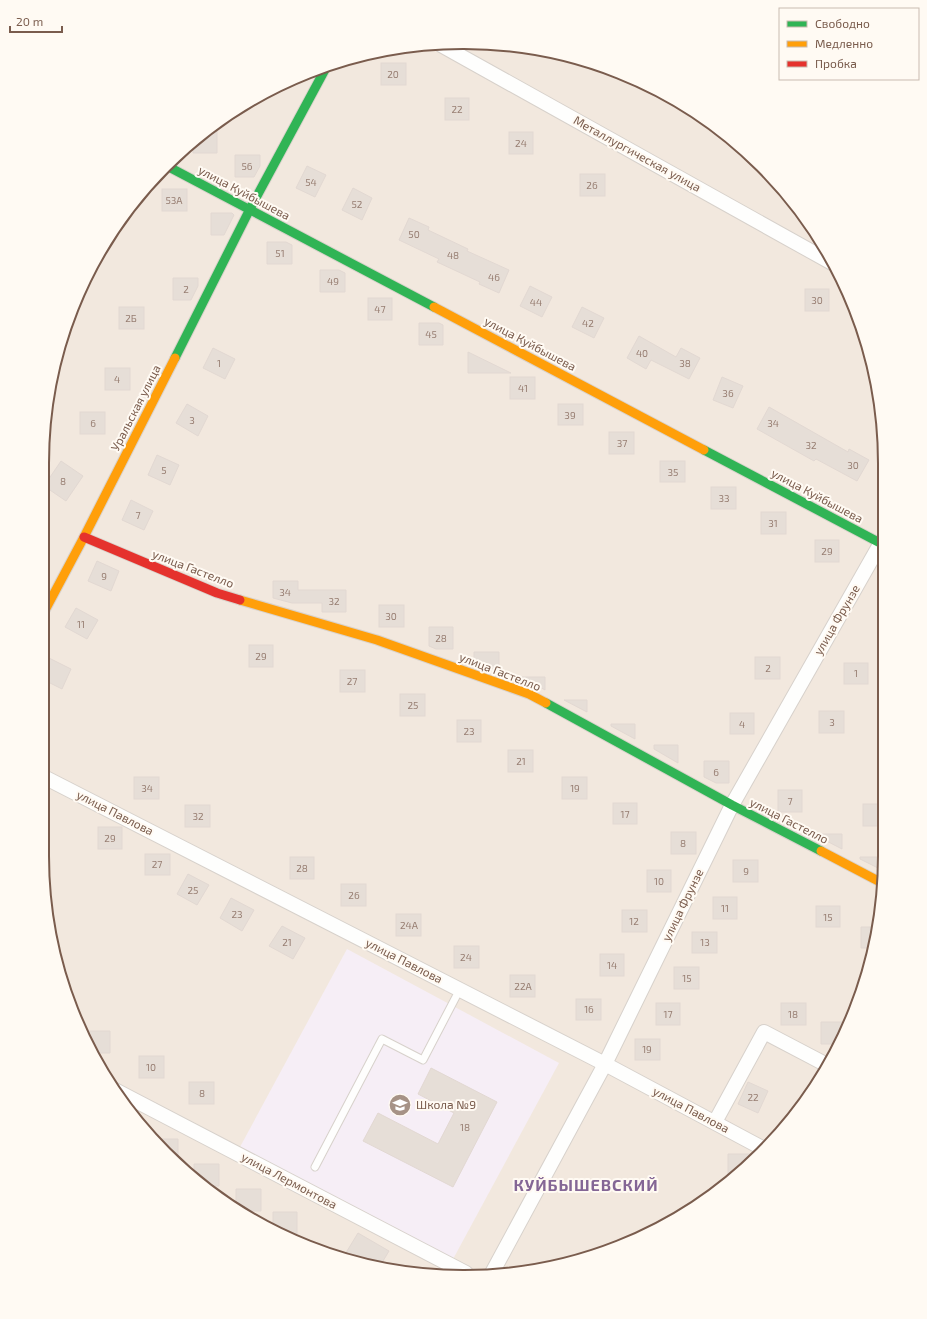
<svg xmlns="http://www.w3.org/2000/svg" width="927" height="1319" viewBox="0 0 927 1319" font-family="'Exo 2',sans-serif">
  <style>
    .residential { fill: #f2e8de }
    .education { fill: #f6eef6 }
    .building { fill: #e6ded7; stroke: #e2d8d2 }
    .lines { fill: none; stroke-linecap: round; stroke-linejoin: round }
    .lane-casing { stroke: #d7d1cb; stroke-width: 9 }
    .street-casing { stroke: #d7d1cb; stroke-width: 16 }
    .fast-casing { stroke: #d9d2cb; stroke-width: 11 }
    .slow-casing { stroke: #d9d2cb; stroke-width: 11 }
    .jam-casing { stroke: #d9d2cb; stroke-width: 11 }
    .lane { stroke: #fefefd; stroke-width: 7 }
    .street { stroke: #fefefd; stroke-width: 14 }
    .fast { stroke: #30b455; stroke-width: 9 }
    .slow { stroke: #ff9f0a; stroke-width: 9 }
    .jam { stroke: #e5322d; stroke-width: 9 }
    .labels { text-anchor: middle; stroke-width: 4; stroke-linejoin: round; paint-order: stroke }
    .number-label { font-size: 10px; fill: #977e72 }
    .street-label { font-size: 12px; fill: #7a5c4d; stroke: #fffaf3 }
    .poi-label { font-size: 12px; fill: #7a5c4d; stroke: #fffaf3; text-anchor: start }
    .district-label { font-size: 16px; font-weight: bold; letter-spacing: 1px; fill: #846695; stroke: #fffaf3 }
    .rim { fill: none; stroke: #7a5c4d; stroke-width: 2 }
  </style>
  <rect width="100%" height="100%" fill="#f9f5f0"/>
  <polygon class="residential" points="491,43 572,56 650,85 720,129 780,185 842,277 871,354 881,408 884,883 871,964 842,1042 798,1112 742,1172 650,1234 599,1255 519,1273 409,1273 302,1245 253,1220 186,1173 113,1089 74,1017 56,965 42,855 42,463 50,381 74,302 99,253 129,207 185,147 253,99 328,64 408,46"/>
  <polygon class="education" points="347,949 559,1063 452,1261 240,1147"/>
  <g class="building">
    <rect x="381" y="63" width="25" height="22"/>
    <rect x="445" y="98" width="24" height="22"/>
    <polygon points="207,131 217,131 217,153 193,153 193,142"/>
    <rect x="509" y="132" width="24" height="22"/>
    <polygon points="235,155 260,155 260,166 254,177 235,177"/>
    <polygon points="307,166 326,175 315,197 296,188"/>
    <rect x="580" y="174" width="25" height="22"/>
    <polygon points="353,188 372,198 362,220 342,210"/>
    <rect x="162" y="189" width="25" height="22"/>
    <polygon points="211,213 232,213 234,215 224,235 211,235"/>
    <polygon points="409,218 429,227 428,230 468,249 467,251 509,270 499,293 479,284 480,282 437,262 439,259 399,240"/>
    <polygon points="267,242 286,242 292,245 292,264 267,264"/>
    <polygon points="320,270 339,270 345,273 345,292 320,292"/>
    <polygon points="173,278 198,278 198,286 191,300 173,300"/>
    <polygon points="530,286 552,297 542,317 520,306"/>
    <rect x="805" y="289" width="24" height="22"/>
    <rect x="368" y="298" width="24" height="22"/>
    <rect x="119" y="307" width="25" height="22"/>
    <polygon points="582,307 604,318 594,338 572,327"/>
    <polygon points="419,323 439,323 443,325 443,345 419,345"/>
    <polygon points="639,336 676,357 681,348 700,358 689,379 651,360 646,369 627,358"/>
    <polygon points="213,348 235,359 225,379 203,368"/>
    <polygon points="468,352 511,373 468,373"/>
    <rect x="105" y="368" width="25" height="22"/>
    <rect x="510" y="377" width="25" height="22"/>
    <polygon points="722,377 743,386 733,408 713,400"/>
    <polygon points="187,404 208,416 198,436 176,423"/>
    <rect x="558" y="404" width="25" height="21"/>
    <polygon points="769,407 848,452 849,449 869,460 857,481 816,459 814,461 757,429"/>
    <rect x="80" y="412" width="25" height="22"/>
    <rect x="609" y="432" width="25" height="22"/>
    <polygon points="157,455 179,465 170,485 148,475"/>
    <polygon points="61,461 83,476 66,501 44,486"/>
    <rect x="660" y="461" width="25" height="21"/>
    <rect x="711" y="487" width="25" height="22"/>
    <polygon points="131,500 153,511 144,530 122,520"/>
    <rect x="761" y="512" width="25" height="22"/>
    <rect x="815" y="540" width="24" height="22"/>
    <polygon points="97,561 119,571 111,591 88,581"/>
    <polygon points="273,581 298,581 298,590 346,590 346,612 322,612 322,603 292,603 273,598"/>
    <rect x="379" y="605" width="25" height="22"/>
    <polygon points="76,608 98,620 87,639 65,627"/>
    <polygon points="429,627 453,627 453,649 436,649 429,646"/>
    <rect x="249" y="645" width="24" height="22"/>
    <polygon points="474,652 499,652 499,671 474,662"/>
    <rect x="755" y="657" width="25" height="22"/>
    <polygon points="49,658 71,669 62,689 42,679 42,673"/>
    <rect x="844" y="663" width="24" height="21"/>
    <rect x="340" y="670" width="25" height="22"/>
    <polygon points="520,677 545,677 545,690 533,683 520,679"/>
    <rect x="400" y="694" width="25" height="22"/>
    <polygon points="564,700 587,700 587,712"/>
    <rect x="819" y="711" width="25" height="22"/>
    <rect x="730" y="713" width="24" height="21"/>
    <rect x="457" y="720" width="24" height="22"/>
    <polygon points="611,724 635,724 635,739 611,726"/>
    <polygon points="654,745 678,745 678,763 654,749"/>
    <rect x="508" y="750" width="25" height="22"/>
    <polygon points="704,761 729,761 729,783 716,783 704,777"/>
    <rect x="134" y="777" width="25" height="22"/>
    <rect x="562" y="777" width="25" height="22"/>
    <rect x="778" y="790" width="24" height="22"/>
    <rect x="613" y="803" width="24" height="21"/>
    <rect x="863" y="804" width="21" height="22"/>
    <rect x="185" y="805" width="25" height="22"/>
    <rect x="98" y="827" width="24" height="22"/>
    <rect x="671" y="832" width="25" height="22"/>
    <polygon points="817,834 842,834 842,849 817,836"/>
    <rect x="145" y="854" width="25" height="21"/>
    <rect x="290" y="857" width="24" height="22"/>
    <polygon points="860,857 884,857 884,871 860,859"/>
    <rect x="733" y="860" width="25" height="22"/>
    <rect x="647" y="870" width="24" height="22"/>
    <polygon points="188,874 209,885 197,905 177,894"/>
    <rect x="341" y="884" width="25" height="22"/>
    <rect x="713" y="897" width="24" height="22"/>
    <polygon points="231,898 254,910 242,931 220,918"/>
    <rect x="816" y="906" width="24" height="21"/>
    <rect x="622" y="910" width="25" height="22"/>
    <rect x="396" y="914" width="25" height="22"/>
    <polygon points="282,926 305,938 293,959 269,946"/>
    <polygon points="861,927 877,927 873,948 861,948"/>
    <rect x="692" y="932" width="25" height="21"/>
    <rect x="454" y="946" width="25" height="22"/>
    <rect x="600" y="954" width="24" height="22"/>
    <rect x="674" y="967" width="25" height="22"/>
    <rect x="510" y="975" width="25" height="22"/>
    <rect x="576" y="999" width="25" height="21"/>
    <rect x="656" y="1003" width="24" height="22"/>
    <rect x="781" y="1003" width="25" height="22"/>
    <polygon points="821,1022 846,1022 846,1030 840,1044 821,1044"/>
    <polygon points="82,1031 110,1031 110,1053 93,1053"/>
    <rect x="635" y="1039" width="25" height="21"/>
    <rect x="139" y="1056" width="25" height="22"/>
    <polygon points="431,1068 497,1102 453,1187 363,1141 378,1113 438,1144 454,1113 418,1094"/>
    <rect x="189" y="1082" width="25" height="22"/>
    <polygon points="748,1082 768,1091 758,1113 738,1104"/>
    <polygon points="157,1139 178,1139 178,1164 164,1148"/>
    <polygon points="728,1154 756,1154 758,1155 742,1172 728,1181"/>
    <polygon points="194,1164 219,1164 219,1186 204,1186 194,1178"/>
    <polygon points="236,1189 261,1189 261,1211 239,1211 236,1208"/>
    <polygon points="273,1212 297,1212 297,1234 279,1234 273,1230"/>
    <polygon points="358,1233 389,1251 380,1266 344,1256"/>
  </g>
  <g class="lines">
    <g class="lane-casing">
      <polyline id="lane" points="315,1167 382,1039 423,1060 460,989"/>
    </g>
    <g class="street-casing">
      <g id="street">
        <polyline points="441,45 832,263"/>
        <polyline points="42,776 605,1064 764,1149"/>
        <polyline points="113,1089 466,1273"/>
        <polyline points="715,1122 764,1032 827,1065"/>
        <polyline points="492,1273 605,1064 732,805 882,541"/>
      </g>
    </g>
    <g class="fast-casing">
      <g id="fast">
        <polyline points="167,166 434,307"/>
        <polyline points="175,358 250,209 328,64"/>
        <polyline points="704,450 882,544"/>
        <polyline points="546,703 732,805 821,851"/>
      </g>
    </g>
    <g class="slow-casing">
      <g id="slow">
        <polyline points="434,307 704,450"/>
        <polyline points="240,600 377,640 529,694 546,703"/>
        <polyline points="42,616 84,537 175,358"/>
        <polyline points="821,851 884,884"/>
      </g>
    </g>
    <g class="jam-casing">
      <polyline id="jam" points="84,537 217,593 240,600"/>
    </g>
    <use href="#lane" class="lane"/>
    <use href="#street" class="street"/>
    <use href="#fast" class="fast"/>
    <use href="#slow" class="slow"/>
    <use href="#jam" class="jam"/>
  </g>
  <defs>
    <g id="school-disc" transform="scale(1.15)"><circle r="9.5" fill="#a69286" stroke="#fffaf3"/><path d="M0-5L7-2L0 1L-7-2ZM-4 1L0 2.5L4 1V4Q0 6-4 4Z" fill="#fff"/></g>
  </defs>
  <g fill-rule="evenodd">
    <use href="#school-disc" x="400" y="1105"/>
  </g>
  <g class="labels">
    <g class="number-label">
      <text x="393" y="78">20</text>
      <text x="457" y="113">22</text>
      <text x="521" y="147">24</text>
      <text x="247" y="170">56</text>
      <text x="311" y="186">54</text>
      <text x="592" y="189">26</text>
      <text x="174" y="204">53А</text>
      <text x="357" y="208">52</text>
      <text x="414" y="238">50</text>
      <text x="280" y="257">51</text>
      <text x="453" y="259">48</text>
      <text x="494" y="281">46</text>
      <text x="333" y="285">49</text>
      <text x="186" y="293">2</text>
      <text x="817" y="304">30</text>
      <text x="536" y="306">44</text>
      <text x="380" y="313">47</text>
      <text x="131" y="322">2Б</text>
      <text x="588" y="327">42</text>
      <text x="431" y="338">45</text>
      <text x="642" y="357">40</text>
      <text x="219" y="367">1</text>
      <text x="685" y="367">38</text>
      <text x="117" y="383">4</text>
      <text x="523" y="392">41</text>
      <text x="728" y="397">36</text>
      <text x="570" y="419">39</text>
      <text x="192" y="424">3</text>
      <text x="93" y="427">6</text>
      <text x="773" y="427">34</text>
      <text x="622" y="447">37</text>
      <text x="811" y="449">32</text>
      <text x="853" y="469">30</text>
      <text x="164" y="474">5</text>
      <text x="673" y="476">35</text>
      <text x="63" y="485">8</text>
      <text x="724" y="502">33</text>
      <text x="138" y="519">7</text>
      <text x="773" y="527">31</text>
      <text x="827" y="555">29</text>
      <text x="104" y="580">9</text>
      <text x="285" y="596">34</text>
      <text x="334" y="605">32</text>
      <text x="391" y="620">30</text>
      <text x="81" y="628">11</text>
      <text x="441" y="642">28</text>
      <text x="261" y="660">29</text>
      <text x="768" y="672">2</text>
      <text x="856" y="677">1</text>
      <text x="352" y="685">27</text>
      <text x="413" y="709">25</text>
      <text x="832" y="726">3</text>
      <text x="742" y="728">4</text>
      <text x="469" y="735">23</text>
      <text x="521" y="765">21</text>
      <text x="716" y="776">6</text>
      <text x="147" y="792">34</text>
      <text x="575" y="792">19</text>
      <text x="790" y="805">7</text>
      <text x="625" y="818">17</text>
      <text x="198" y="820">32</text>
      <text x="110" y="842">29</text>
      <text x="683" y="847">8</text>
      <text x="157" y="868">27</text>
      <text x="302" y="872">28</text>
      <text x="746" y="875">9</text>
      <text x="659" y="885">10</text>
      <text x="193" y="894">25</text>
      <text x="354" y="899">26</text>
      <text x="725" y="912">11</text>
      <text x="237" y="918">23</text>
      <text x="828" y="921">15</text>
      <text x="634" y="925">12</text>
      <text x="409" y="929">24А</text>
      <text x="287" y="946">21</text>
      <text x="705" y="946">13</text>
      <text x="466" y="961">24</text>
      <text x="612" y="969">14</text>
      <text x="687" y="982">15</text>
      <text x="523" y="990">22А</text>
      <text x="589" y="1013">16</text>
      <text x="668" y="1018">17</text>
      <text x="793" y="1018">18</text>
      <text x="647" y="1053">19</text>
      <text x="151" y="1071">10</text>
      <text x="202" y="1097">8</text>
      <text x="753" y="1101">22</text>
      <text x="465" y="1131">18</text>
    </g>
    <g class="street-label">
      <text transform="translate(637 154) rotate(29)" y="4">Металлургическая улица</text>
      <text transform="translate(244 193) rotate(28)" y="4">улица Куйбышева</text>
      <text transform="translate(530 344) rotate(28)" y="4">улица Куйбышева</text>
      <text transform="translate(136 408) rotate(-63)" y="4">Уральская улица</text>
      <text transform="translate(817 496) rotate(28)" y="4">улица Куйбышева</text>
      <text transform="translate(193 569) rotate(21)" y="4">улица Гастелло</text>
      <text transform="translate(837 620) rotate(-60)" y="4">улица Фрунзе</text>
      <text transform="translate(500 672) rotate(21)" y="4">улица Гастелло</text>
      <text transform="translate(115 813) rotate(27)" y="4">улица Павлова</text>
      <text transform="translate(789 821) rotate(27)" y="4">улица Гастелло</text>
      <text transform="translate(683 905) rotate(-64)" y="4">улица Фрунзе</text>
      <text transform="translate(404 961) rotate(27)" y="4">улица Павлова</text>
      <text transform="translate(691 1110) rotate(28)" y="4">улица Павлова</text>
      <text transform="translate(289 1181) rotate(28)" y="4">улица Лермонтова</text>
    </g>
    <g class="poi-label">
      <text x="416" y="1109">Школа №9</text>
    </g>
    <g class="district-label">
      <text x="586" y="1191">КУЙБЫШЕВСКИЙ</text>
    </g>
  </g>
  <path d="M0 0H927V1319H0ZM463 49H464A414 414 0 0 1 878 463V856A414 414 0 0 1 464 1270H463A414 414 0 0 1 49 856V463A414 414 0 0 1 463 49Z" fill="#fffaf3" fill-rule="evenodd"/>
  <path class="rim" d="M463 49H464A414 414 0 0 1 878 463V856A414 414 0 0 1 464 1270H463A414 414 0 0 1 49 856V463A414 414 0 0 1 463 49Z"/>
  <rect x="779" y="8" width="140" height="72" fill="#fffaf3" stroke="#cabbb1"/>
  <rect x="787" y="21" width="20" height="6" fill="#30b455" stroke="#cabbb1"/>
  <text x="815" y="28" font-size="12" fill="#7a5c4d">Свободно</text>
  <rect x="787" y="41" width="20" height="6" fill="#ff9f0a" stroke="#cabbb1"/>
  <text x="815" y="48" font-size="12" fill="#7a5c4d">Медленно</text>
  <rect x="787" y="61" width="20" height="6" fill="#e5322d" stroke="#cabbb1"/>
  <text x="815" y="68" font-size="12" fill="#7a5c4d">Пробка</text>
  <path d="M10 26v6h52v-6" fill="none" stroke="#7a5c4d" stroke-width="2"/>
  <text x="16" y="26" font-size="12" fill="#7a5c4d" stroke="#fffaf3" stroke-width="3" paint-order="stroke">20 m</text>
</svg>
